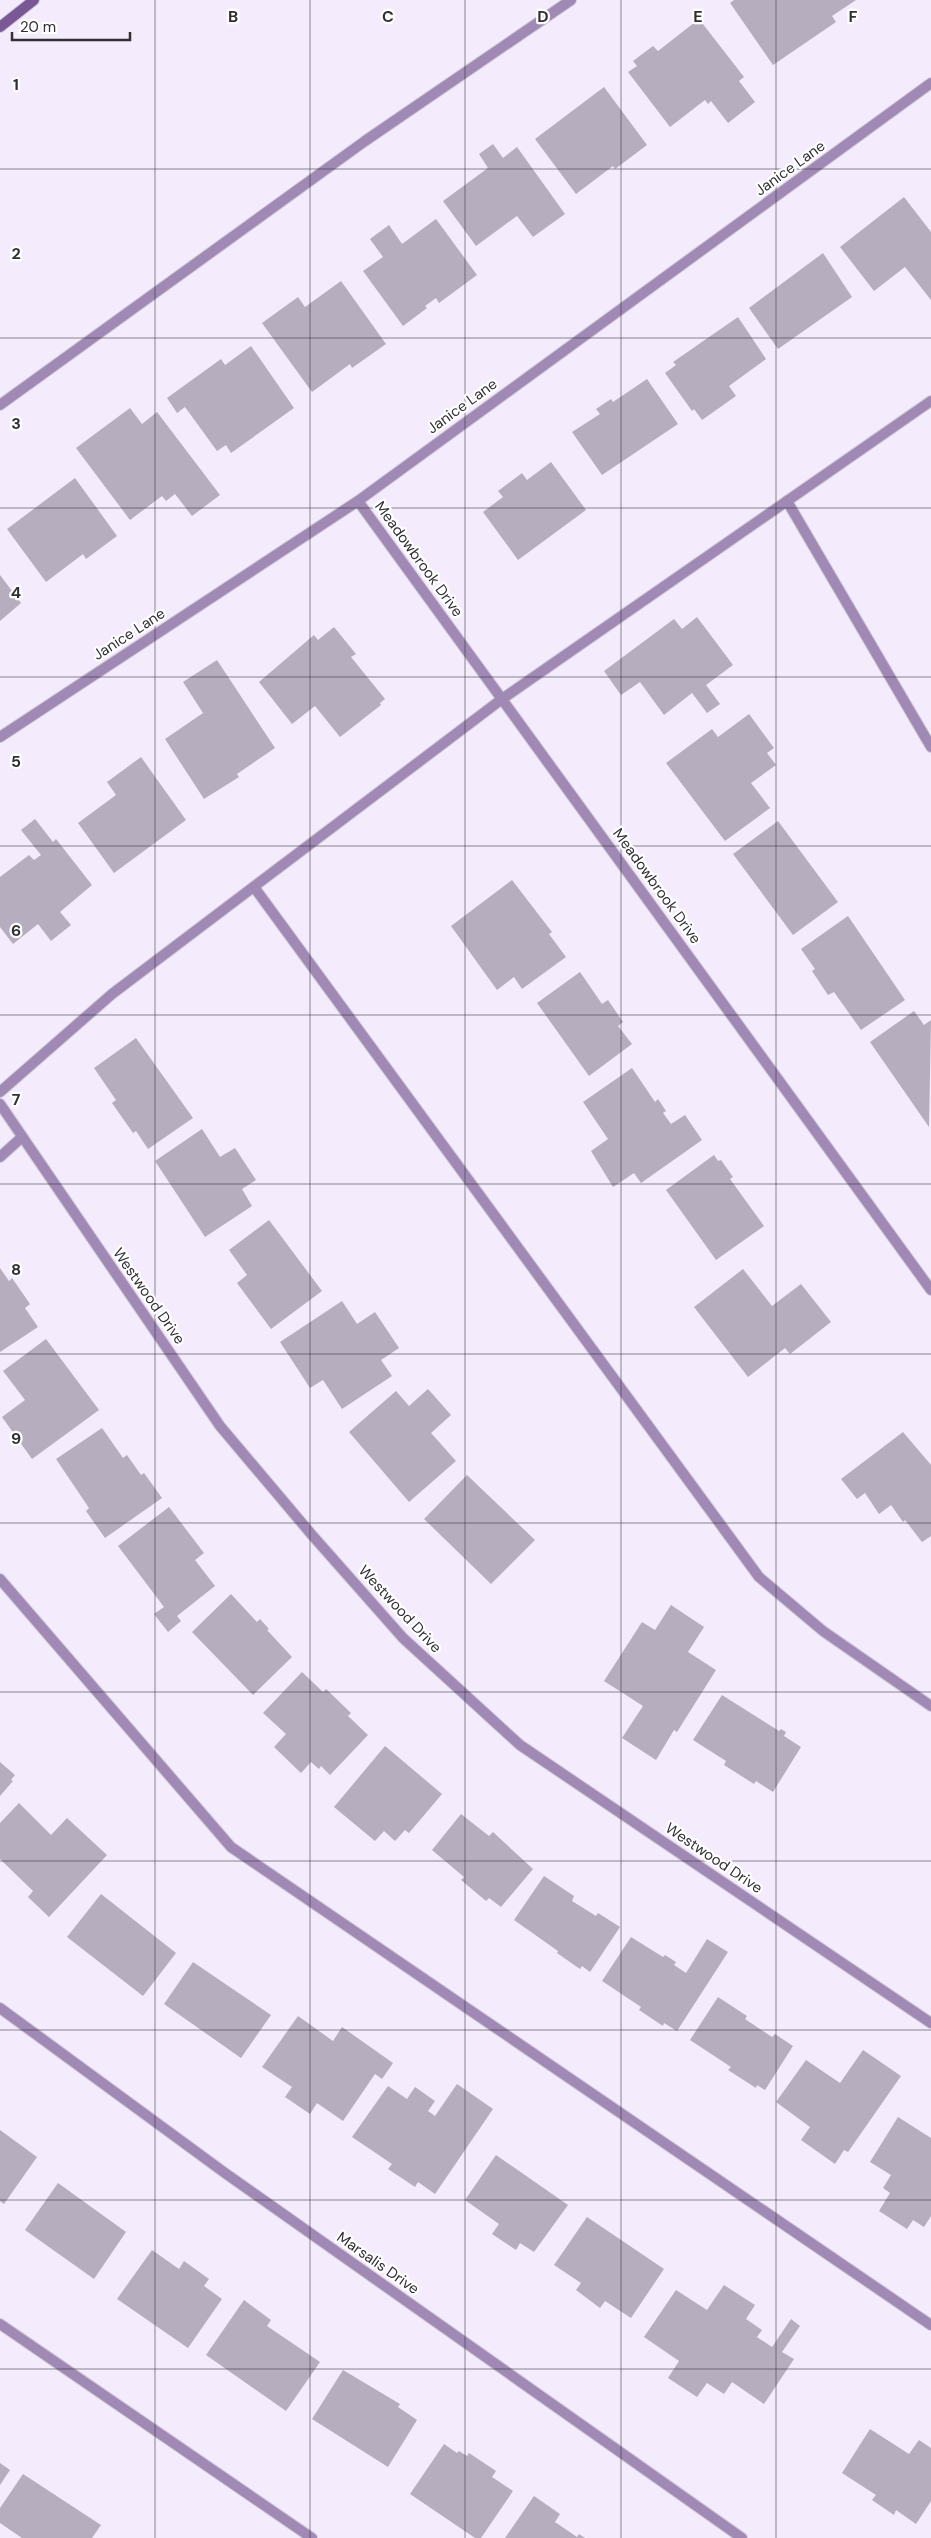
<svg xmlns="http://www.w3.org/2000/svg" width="931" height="2538" viewBox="0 0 931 2538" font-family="'DM Sans',sans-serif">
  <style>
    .building { fill: #b6aebe }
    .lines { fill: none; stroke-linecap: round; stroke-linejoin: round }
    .lane-casing { stroke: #d1cad8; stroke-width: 12 }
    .street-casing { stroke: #d1cad8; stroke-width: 12 }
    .secondary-casing { stroke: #d1cad8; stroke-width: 12 }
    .lane { stroke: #a089b4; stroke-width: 10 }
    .street { stroke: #a089b4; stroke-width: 10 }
    .secondary { stroke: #7a5895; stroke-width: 10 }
    .grid { fill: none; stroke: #312e34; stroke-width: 1; stroke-opacity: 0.55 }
    .labels { text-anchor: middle; stroke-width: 4.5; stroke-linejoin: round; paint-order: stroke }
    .street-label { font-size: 15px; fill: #312e34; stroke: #fff }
    .grid-label { font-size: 16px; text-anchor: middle; font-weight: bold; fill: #312e34; stroke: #fff; stroke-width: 4.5; stroke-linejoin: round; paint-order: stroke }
  </style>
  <rect width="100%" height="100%" fill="#f4ecfc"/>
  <g class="building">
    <polygon points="734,0 856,0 832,16 836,22 773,65 730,3"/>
    <polygon points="699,19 744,77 739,81 755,102 728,123 711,101 708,104 705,100 670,127 628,72 637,66 633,61 653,46 658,51"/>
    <polygon points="604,87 647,145 615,169 613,166 576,194 535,139"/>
    <polygon points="493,144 503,158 517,147 565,214 533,237 517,216 476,246 443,201 488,168 479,154"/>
    <polygon points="904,197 931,232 931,300 905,267 874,291 840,247"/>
    <polygon points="436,219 477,275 439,303 436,298 425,306 427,308 403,326 363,271 383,257 370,239 389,225 402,244"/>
    <polygon points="823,253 852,297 778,349 749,308"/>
    <polygon points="341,281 386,344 352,368 350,364 312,392 262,323 298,297 305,307"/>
    <polygon points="738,317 766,359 729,386 736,396 702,420 694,409 692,411 665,373 676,365 673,362"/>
    <polygon points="251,346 294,408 231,453 226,445 217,451 185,407 177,413 167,398 221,359 225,365"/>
    <polygon points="647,379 678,424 602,475 572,432 600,414 596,409 611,399 613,402"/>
    <polygon points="130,408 142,424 157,412 220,495 192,516 175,494 166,501 162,496 130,520 76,448"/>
    <polygon points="551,462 586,510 518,560 483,512 503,497 498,491 522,473 527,480"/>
    <polygon points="75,478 117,536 86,559 83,554 46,582 7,529"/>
    <polygon points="0,575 21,603 0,621"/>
    <polygon points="697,617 733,665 706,685 720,704 707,713 692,693 664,715 640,682 621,695 604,671 674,619 682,629"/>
    <polygon points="334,627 356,654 351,657 385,699 380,703 381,705 340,737 315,706 292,724 259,682 314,635 318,640"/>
    <polygon points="217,660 275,748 237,774 239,777 204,799 165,739 203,713 183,682"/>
    <polygon points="749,714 774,748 767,753 776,765 751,783 770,808 725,841 666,763 712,729 718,737"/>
    <polygon points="141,757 186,820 114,873 78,823 116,795 107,782"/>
    <polygon points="35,819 53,842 56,839 92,885 60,912 71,925 51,941 38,924 13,944 0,927 0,877 29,855 34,860 41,855 21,830"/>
    <polygon points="778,821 838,902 793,935 733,854"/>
    <polygon points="512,880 552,932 549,934 566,957 522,989 514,977 497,990 451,926"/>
    <polygon points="848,916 905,1000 861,1030 834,992 828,995 812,971 815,969 801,949"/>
    <polygon points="580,972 602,1004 608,1000 623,1022 618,1026 632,1044 589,1076 537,1003"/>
    <polygon points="914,1011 924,1025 931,1020 929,1127 870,1042"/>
    <polygon points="136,1038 193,1118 148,1149 136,1131 133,1133 112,1103 116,1100 94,1068"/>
    <polygon points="632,1068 655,1102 658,1099 666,1111 663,1113 671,1124 685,1115 702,1140 641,1183 634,1173 613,1187 591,1151 608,1139 583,1102"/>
    <polygon points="202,1129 220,1157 235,1148 256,1180 242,1189 252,1206 205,1237 155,1161"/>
    <polygon points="714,1155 718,1161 721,1160 733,1177 730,1179 764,1226 716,1260 666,1190"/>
    <polygon points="269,1220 322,1291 271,1329 237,1283 247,1275 229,1250"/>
    <polygon points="0,1268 9,1281 12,1278 30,1304 25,1308 38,1327 0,1352"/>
    <polygon points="743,1269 772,1306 801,1284 831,1322 790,1354 785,1348 748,1377 694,1307"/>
    <polygon points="342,1301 357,1324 375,1312 399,1348 381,1360 392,1376 342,1409 323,1380 310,1388 280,1342"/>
    <polygon points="46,1339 99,1410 32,1459 2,1417 25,1400 3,1371"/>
    <polygon points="428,1389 451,1415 431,1433 456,1461 409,1502 349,1432 396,1391 409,1406"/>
    <polygon points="102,1428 123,1458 127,1455 141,1475 144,1473 162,1498 105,1538 86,1511 89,1508 56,1459"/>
    <polygon points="903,1432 931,1465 931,1536 922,1542 905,1520 903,1522 891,1505 879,1514 865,1493 857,1499 841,1479"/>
    <polygon points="467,1475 535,1540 491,1584 424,1519"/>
    <polygon points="169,1507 204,1553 195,1560 215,1586 177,1616 181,1621 168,1632 154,1614 164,1607 118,1546"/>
    <polygon points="231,1594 257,1622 260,1619 269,1629 267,1630 292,1657 253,1695 192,1632"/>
    <polygon points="671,1605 704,1627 688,1652 716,1670 677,1732 674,1730 656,1760 622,1738 643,1706 604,1681 642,1622 655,1630"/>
    <polygon points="302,1672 323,1692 326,1689 351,1713 348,1716 368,1735 330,1775 321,1766 319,1769 311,1762 301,1773 274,1747 286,1734 263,1713"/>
    <polygon points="722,1695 779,1731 781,1729 786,1732 784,1736 801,1747 773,1792 756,1781 754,1784 724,1765 726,1761 693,1740"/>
    <polygon points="385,1746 442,1794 409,1833 405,1830 395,1841 384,1831 375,1841 334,1807"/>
    <polygon points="0,1762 15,1775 11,1780 13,1781 0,1796"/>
    <polygon points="19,1803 51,1835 67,1818 107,1855 49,1917 28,1897 33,1891 0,1859 0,1823"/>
    <polygon points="461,1814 489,1836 493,1832 533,1869 501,1907 489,1898 486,1901 461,1880 464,1877 432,1850"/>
    <polygon points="544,1876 574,1896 572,1901 596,1916 598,1913 620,1927 590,1972 582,1966 580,1969 557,1953 558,1951 514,1920"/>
    <polygon points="101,1894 176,1953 143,1996 67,1937"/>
    <polygon points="631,1937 663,1957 665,1955 676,1962 674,1965 686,1973 707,1939 728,1952 677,2031 664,2023 663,2026 639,2010 641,2007 602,1981"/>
    <polygon points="193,1962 271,2015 241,2058 164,2004"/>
    <polygon points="718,1997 747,2016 745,2019 772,2037 775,2034 793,2046 765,2090 757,2085 756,2088 728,2070 731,2067 690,2040"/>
    <polygon points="298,2016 333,2041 342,2027 393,2063 382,2079 375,2074 343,2121 317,2103 310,2114 285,2097 292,2087 262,2067"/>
    <polygon points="863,2050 901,2076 848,2152 844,2150 835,2164 801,2140 810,2127 776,2102 806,2060 840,2083"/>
    <polygon points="457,2084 493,2109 435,2194 418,2182 415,2187 388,2169 392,2164 352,2137 388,2086 407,2099 415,2087 435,2101 428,2111 435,2116"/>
    <polygon points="898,2117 931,2138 931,2216 924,2227 913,2220 907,2229 879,2211 890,2193 883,2188 891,2175 870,2162"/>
    <polygon points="0,2130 37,2157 4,2204 0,2201"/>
    <polygon points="496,2155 568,2205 534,2252 520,2243 516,2250 492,2234 499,2224 465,2200"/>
    <polygon points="58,2183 126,2232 94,2279 25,2230"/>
    <polygon points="587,2217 664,2269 631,2318 605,2301 600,2308 576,2290 581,2283 554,2265"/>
    <polygon points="152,2250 179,2269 184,2261 209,2279 204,2286 222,2299 188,2348 117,2299"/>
    <polygon points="724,2285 755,2305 746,2319 762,2330 757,2337 772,2347 791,2319 800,2326 782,2352 794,2359 764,2404 732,2382 724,2394 707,2383 697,2397 668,2378 679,2361 644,2337 676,2290 707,2310"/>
    <polygon points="244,2300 271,2320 267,2326 320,2362 286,2411 206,2355"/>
    <polygon points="343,2370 400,2404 398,2407 417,2420 388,2467 312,2419"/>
    <polygon points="870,2429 909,2454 919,2440 931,2448 931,2501 916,2524 896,2510 894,2515 872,2500 876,2495 842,2473"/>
    <polygon points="444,2444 457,2453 459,2451 467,2456 469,2453 496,2471 492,2477 513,2491 481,2538 475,2538 410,2494"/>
    <polygon points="0,2463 10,2470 0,2485"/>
    <polygon points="23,2474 101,2525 92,2538 22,2538 0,2523 0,2508"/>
    <polygon points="534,2496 560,2514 555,2522 577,2537 579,2534 585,2538 505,2538"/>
  </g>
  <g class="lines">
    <g class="lane-casing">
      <g id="lane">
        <polyline points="0,405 365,141 571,0"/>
        <polyline points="787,501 931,747"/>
        <polyline points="254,887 759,1577 823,1631 931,1706"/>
        <polyline points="0,1092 112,994 502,699 931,401"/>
        <polyline points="0,1157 21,1138"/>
        <polyline points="0,1579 231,1847 931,2325"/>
        <polyline points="0,2324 312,2538"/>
      </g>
    </g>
    <g class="street-casing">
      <g id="street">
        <polyline points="358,501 931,1290"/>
        <polyline points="0,737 358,501 931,83"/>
        <polyline points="0,1104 220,1426 312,1535 403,1638 520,1745 931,2023"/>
        <polyline points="0,2008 225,2173 742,2538"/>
      </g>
    </g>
    <g class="secondary-casing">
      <polyline id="secondary" points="0,27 34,0"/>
    </g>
    <use href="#lane" class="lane"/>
    <use href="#street" class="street"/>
    <use href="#secondary" class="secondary"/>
  </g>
  <path class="grid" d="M155,0V2538M310,0V2538M465,0V2538M621,0V2538M776,0V2538M0,169H931M0,338H931M0,508H931M0,677H931M0,846H931M0,1015H931M0,1184H931M0,1354H931M0,1523H931M0,1692H931M0,1861H931M0,2030H931M0,2200H931M0,2369H931"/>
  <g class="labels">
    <g class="street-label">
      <text transform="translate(790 168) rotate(-36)" y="5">Janice Lane</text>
      <text transform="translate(462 406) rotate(-36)" y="5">Janice Lane</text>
      <text transform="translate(419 559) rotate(54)" y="5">Meadowbrook Drive</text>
      <text transform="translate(129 634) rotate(-33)" y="5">Janice Lane</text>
      <text transform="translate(657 886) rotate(54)" y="5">Meadowbrook Drive</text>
      <text transform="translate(149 1296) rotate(55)" y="5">Westwood Drive</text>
      <text transform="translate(400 1609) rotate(47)" y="5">Westwood Drive</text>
      <text transform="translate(714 1858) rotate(34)" y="5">Westwood Drive</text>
      <text transform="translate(378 2263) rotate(35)" y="5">Marsalis Drive</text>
    </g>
  </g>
  <g class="grid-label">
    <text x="233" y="22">B</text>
    <text x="388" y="22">C</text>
    <text x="543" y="22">D</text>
    <text x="698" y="22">E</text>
    <text x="853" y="22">F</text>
    <text x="16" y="90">1</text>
    <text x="16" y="259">2</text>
    <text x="16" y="429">3</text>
    <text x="16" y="598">4</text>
    <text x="16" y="767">5</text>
    <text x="16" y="936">6</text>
    <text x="16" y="1105">7</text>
    <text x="16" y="1275">8</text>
    <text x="16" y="1444">9</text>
  </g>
  <path d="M12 32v8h118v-8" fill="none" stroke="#312e34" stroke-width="2.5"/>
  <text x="20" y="32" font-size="15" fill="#312e34" stroke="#ffffff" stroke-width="4" paint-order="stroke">20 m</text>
</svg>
